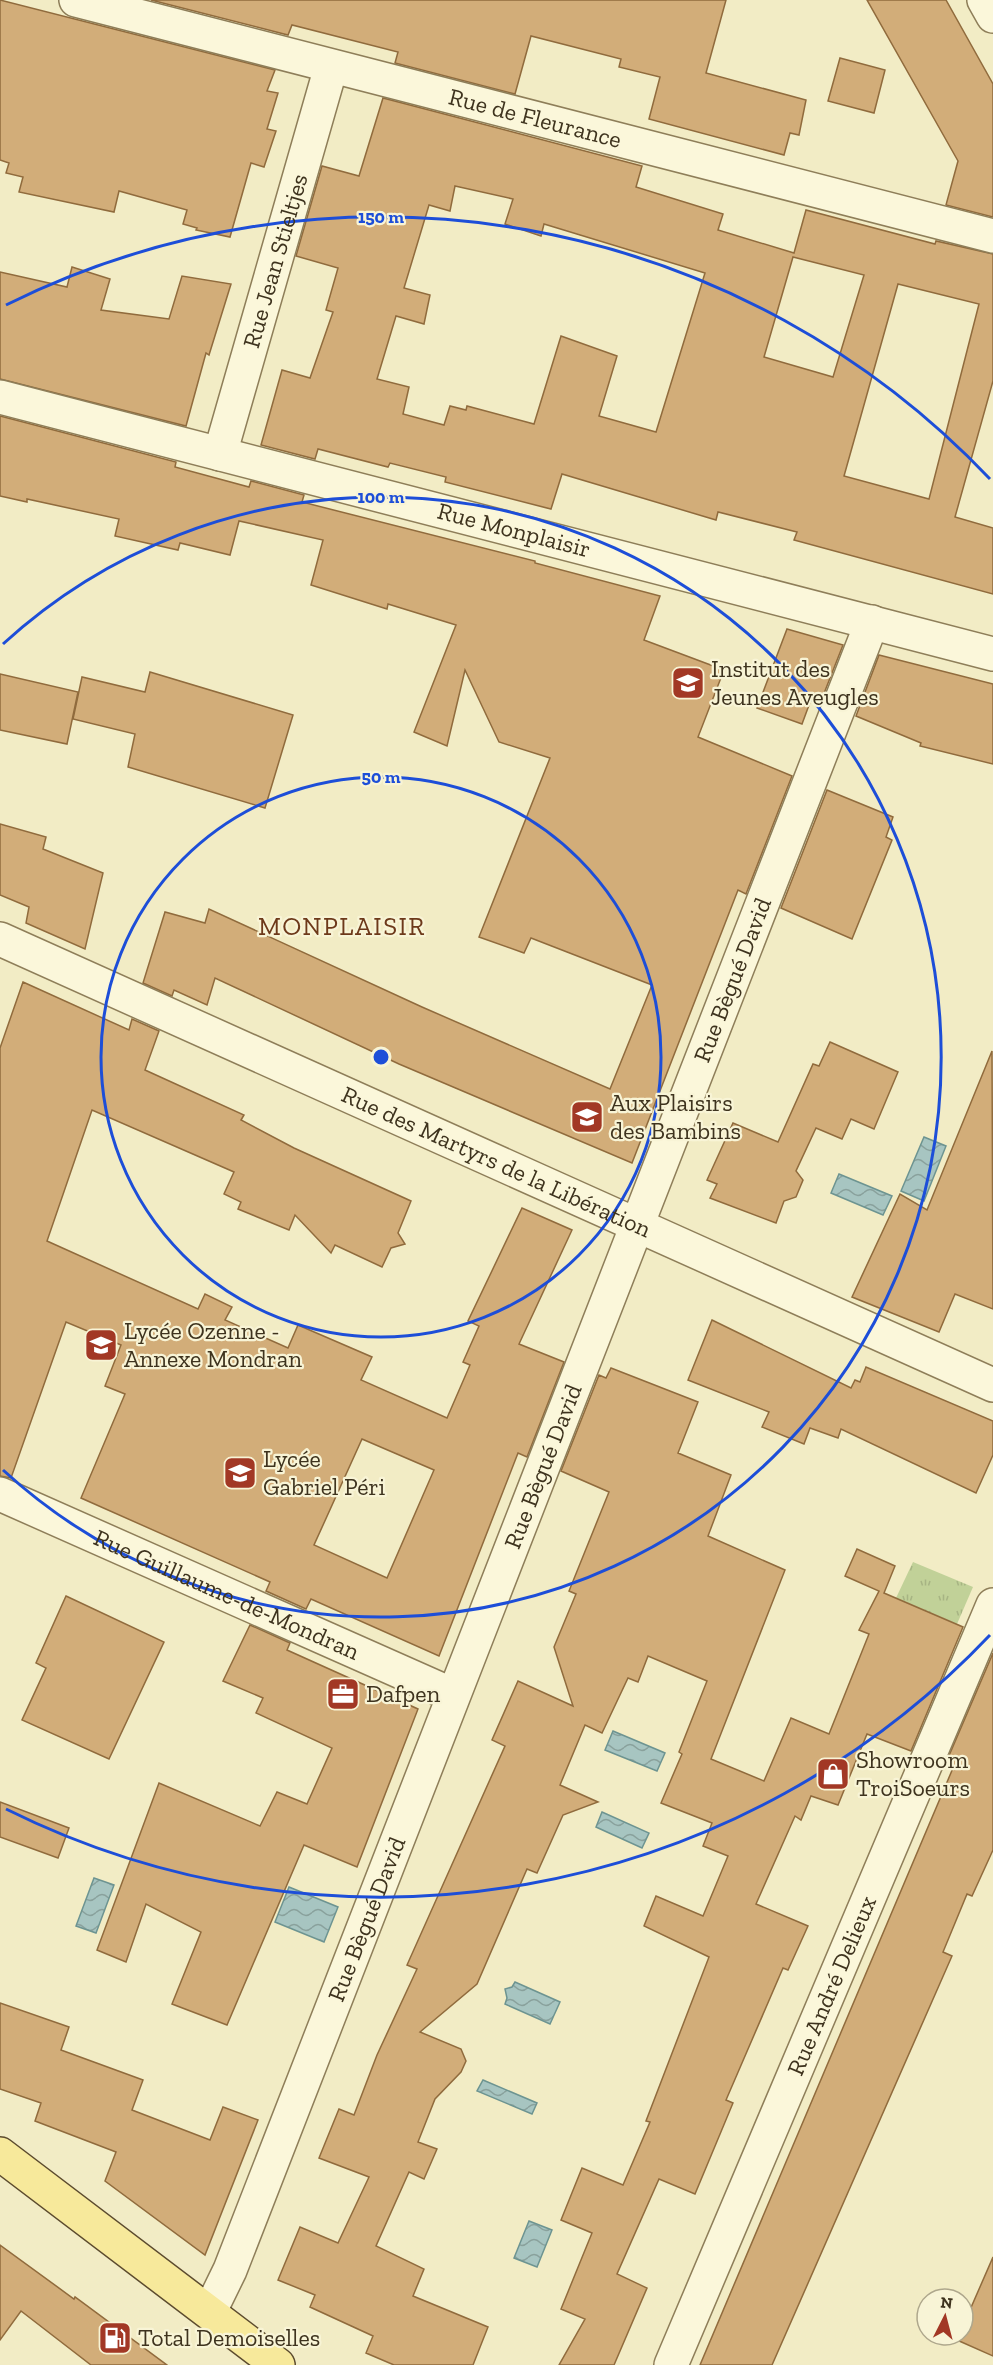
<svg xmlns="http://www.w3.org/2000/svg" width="993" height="2365" viewBox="0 0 993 2365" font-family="'Zilla Slab',serif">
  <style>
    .grass { fill: url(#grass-tufts) }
    .water { fill: url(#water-waves); stroke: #6d9491; stroke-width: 1.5 }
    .building { fill: #d2ad79; stroke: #906b3d; stroke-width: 1.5; fill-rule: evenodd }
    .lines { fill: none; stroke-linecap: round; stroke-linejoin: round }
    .minor-casing { stroke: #8e7e59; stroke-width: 36 }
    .major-casing { stroke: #5c4b2e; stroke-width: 36 }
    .minor { stroke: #fbf7da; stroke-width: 33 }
    .major { stroke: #f7e99b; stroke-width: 33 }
    .ring { fill: none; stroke: #1d4ed8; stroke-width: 3 }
    .labels { text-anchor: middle; stroke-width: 4.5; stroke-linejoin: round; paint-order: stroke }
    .street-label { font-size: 24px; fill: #3e331e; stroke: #f8f4d6 }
    .poi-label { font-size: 24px; fill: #3e331e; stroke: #f8f4d6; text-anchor: start }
    .neighbourhood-label { font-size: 26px; letter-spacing: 1.5px; fill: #6d391a; stroke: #f8f4d6 }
    .centre { fill: #1d4ed8; stroke: #f8f4d6; stroke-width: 3 }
    .ring-label { font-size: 18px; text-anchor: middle; font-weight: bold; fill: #1d4ed8; stroke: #f8f4d6; stroke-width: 4.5; stroke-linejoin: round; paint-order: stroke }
  </style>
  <defs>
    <pattern id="grass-tufts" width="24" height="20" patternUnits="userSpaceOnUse" patternTransform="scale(1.5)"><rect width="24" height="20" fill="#c1d198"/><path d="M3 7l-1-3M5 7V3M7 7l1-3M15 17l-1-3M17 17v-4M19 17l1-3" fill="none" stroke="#a7b483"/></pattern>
    <pattern id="water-waves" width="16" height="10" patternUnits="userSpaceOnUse" patternTransform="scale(1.5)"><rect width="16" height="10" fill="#a7c5c1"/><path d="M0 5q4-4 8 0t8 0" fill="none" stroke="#89a19c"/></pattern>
  </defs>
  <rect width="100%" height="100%" fill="#f2ecc5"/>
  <polygon class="grass" points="913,1562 973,1587 957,1624 896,1598"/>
  <g class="water">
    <polygon points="924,1137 946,1146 924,1201 901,1191"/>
    <polygon points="839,1174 892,1196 883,1215 831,1193"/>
    <polygon points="613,1731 665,1753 657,1771 605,1750"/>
    <polygon points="602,1812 649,1833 642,1848 596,1827"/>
    <polygon points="94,1878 114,1885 96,1933 76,1926"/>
    <polygon points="289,1887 338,1907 324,1942 275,1922"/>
    <polygon points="515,1982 560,2002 550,2024 505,2004 507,1998 505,1989 512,1987"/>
    <polygon points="483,2080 537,2103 532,2114 477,2091"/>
    <polygon points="529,2221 552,2230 537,2267 514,2258"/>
  </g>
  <g class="building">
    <polygon points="0,0 275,70 267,91 278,93 267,129 276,131 264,167 251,163 230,237 196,230 197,228 183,224 187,210 119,191 114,212 19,192 23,177 6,173 9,163 0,160"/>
    <polygon points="151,0 726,0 706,73 806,100 799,135 790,133 784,155 649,119 660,77 619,67 621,59 531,36 515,94 395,63 398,52 292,25 288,35"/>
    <polygon points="867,0 946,0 993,84 993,217 946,205 958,161"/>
    <polygon points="840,58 885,70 874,113 828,101"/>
    <path d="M383,98L642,166L636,187L723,214L718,230L794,253L806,210L935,244L936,241L993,254V381L955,517L993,528V594L794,540L797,532L718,512L716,520L562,474L551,509L445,482L446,477L390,463L388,467L318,449L315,459L261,445L282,370L310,378L333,312L326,310L338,268L296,256L322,166L359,176ZM455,186L513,199L505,224L541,236L544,224L705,273L656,432L599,416L617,356L561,336L534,424L467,406L466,410L450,406L444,425L403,414L409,387L377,379L396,316L424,324L430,295L404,288L429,205L450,211ZM793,257L864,275L833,377L764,357ZM898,284L979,304L929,499L844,476Z"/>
    <polygon points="72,267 110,279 101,310 169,319 182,276 231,284 209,355 206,353 186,426 0,379 0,272 67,287"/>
    <polygon points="0,416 176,462 175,467 249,487 251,481 304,495 302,502 535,561 535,563 660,596 644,640 724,670 698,737 792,776 746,894 738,890 632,1163 399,1064 215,978 207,1005 174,990 172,996 143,983 165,912 205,923 209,909 422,1007 610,1089 652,985 531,938 524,953 479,937 550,758 499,742 465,670 447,746 414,732 456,625 388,604 387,609 311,585 323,540 239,521 230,555 180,543 178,550 115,536 119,519 27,499 27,502 0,496"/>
    <polygon points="787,629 843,645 821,701 812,697 802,724 757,708"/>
    <polygon points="879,655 993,684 993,764 920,746 921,743 856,716"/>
    <polygon points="150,672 293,715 265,808 128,767 135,734 73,719 82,677 145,692"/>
    <polygon points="0,674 78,692 67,744 0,730"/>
    <polygon points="827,790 893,817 886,837 892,840 852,939 781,908"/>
    <polygon points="0,824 46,837 43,849 103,873 85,949 26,923 29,907 0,895"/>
    <path d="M23,982L129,1030L132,1019L159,1031L145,1070L244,1115L241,1120L294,1148L411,1201L398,1233L405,1244L391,1248L382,1267L335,1245L331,1253L295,1215L289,1230L238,1209L241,1202L224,1194L234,1172L92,1110L47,1241L198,1309L205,1294L232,1307L225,1320L288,1348L298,1325L372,1357L361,1380L447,1418L470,1365L463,1362L479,1326L468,1321L522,1208L572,1230L519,1344L564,1362L527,1457L518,1453L439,1656L311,1599L306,1609L266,1591L270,1582L81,1498L125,1394L105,1386L121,1345L66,1322L11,1478L0,1476V1048ZM362,1439L434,1470L387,1578L314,1545Z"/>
    <polygon points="830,1042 898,1072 874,1129 851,1119 842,1139 816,1128 796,1171 803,1180 796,1197 784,1201 776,1223 710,1198 717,1184 707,1180 733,1123 778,1142 813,1064 819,1066"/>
    <polygon points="992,1051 993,1309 955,1294 939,1332 852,1297 900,1194 927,1210"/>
    <polygon points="712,1320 851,1388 855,1380 860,1382 866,1367 993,1421 993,1455 976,1493 841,1429 838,1438 810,1428 804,1444 762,1427 769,1412 688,1380"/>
    <polygon points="611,1368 698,1402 678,1453 731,1475 708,1536 785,1570 711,1759 764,1781 791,1718 829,1734 869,1634 859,1630 879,1591 845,1576 857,1549 895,1566 884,1593 963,1627 911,1751 867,1734 838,1805 811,1796 801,1820 795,1816 756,1904 808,1926 788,1970 783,1968 726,2100 733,2103 695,2194 659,2179 617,2274 647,2288 614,2365 559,2365 585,2319 561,2309 592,2233 561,2220 582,2168 623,2185 650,2122 646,2121 709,1957 644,1926 656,1896 703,1916 728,1856 703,1846 712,1823 661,1803 682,1754 679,1752 707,1681 648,1656 638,1682 628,1678 602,1733 585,1725 560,1785 598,1802 563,1815 537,1873 527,1869 477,1984 420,2032 461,2049 466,2061 461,2072 435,2099 418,2142 437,2149 424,2179 409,2172 376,2246 424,2269 413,2296 488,2327 473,2365 394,2365 366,2353 373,2336 310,2307 315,2295 278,2280 300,2227 338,2243 369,2177 319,2158 339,2109 354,2115 377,2055 417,1969 407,1965 505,1746 492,1740 518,1681 573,1706 554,1647 576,1594 569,1591 609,1492 561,1471 599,1375 606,1378"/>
    <polygon points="66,1596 164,1642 109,1759 22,1720 46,1668 36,1663"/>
    <polygon points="250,1625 290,1643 287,1650 418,1709 357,1867 304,1845 227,2025 172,2004 201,1932 146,1904 126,1962 97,1950 159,1783 260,1826 277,1792 307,1804 332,1748 256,1713 263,1698 223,1681"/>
    <polygon points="993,1653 993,1850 972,1896 967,1894 943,1952 952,1956 772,2365 700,2365 953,1768 945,1765"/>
    <polygon points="0,1802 69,1828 58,1858 0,1837"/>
    <polygon points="0,2003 69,2027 61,2050 143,2080 132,2110 210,2140 223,2107 258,2120 205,2255 105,2181 116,2152 35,2121 41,2103 0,2089"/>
    <polygon points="0,2245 74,2299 75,2297 167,2365 91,2365 21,2311 0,2340"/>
    <polygon points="993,2257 993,2356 957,2340 959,2335 963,2335 963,2326"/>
  </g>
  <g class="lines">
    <g class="minor-casing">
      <g id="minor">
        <path id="s1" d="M76,0L993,236"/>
        <polyline points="984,0 993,16"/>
        <path id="s2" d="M0,397L993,654"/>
        <path id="s3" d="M220,454L331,67"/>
        <path id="s4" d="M0,939L993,1385"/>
        <path id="s5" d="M0,1494L453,1695"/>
        <path id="s6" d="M210,2311L230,2270L872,622"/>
        <path id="s7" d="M671,2365L993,1605"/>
      </g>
    </g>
    <g class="major-casing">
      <polyline id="major" points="0,2154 278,2365"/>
    </g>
    <use href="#minor" class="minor"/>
    <use href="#major" class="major"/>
  </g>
  <g class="ring">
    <circle cx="381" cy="1057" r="280"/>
    <path d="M3 644A560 560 0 1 1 3 1470"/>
    <path d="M990 1635A840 840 0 0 1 6 1809M6 305A840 840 0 0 1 990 479"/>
  </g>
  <defs>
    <g id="school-square" transform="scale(1.725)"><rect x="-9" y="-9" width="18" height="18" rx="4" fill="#a23825" stroke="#f8f4d6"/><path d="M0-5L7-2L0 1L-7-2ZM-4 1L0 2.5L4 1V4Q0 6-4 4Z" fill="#fff"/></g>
    <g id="office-square" transform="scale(1.725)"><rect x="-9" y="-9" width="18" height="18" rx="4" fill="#a23825" stroke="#f8f4d6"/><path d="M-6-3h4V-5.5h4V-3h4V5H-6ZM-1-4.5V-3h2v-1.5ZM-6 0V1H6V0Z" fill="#fff"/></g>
    <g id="shop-square" transform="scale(1.725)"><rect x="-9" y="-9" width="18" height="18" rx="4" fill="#a23825" stroke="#f8f4d6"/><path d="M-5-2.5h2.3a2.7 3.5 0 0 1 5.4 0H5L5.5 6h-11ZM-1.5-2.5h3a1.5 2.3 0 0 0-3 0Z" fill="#fff"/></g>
    <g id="fuel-square" transform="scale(1.725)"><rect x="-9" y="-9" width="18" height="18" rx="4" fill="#a23825" stroke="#f8f4d6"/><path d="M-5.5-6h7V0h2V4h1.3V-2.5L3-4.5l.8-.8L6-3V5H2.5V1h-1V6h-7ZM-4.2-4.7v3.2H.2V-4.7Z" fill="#fff"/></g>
  </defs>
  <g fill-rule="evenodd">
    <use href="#school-square" x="688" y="683"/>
    <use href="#school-square" x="587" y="1117"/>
    <use href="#school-square" x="101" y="1345"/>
    <use href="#school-square" x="240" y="1473"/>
    <use href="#office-square" x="343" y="1694"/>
    <use href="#shop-square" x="833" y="1774"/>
    <use href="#fuel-square" x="115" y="2338"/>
  </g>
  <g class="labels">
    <g class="street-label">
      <text dy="8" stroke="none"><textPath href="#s1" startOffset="474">Rue de Fleurance</textPath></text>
      <text dy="8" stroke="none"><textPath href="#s3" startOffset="201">Rue Jean Stieltjes</textPath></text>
      <text dy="8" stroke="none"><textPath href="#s2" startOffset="531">Rue Monplaisir</textPath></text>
      <text dy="8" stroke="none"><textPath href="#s6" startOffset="1430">Rue Bègué David</textPath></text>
      <text dy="8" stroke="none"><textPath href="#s4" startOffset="544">Rue des Martyrs de la Libération</textPath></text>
      <text dy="8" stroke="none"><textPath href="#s6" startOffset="908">Rue Bègué David</textPath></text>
      <text dy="8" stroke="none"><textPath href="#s5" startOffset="248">Rue Guillaume-de-Mondran</textPath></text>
      <text dy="8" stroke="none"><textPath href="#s6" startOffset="422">Rue Bègué David</textPath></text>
      <text dy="8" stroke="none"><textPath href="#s7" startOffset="412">Rue André Delieux</textPath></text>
    </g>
    <g class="poi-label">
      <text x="711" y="677">Institut des<tspan x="711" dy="28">Jeunes Aveugles</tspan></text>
      <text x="610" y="1111">Aux Plaisirs<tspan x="610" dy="28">des Bambins</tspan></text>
      <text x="124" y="1339">Lycée Ozenne -<tspan x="124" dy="28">Annexe Mondran</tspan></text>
      <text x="263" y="1467">Lycée<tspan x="263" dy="28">Gabriel Péri</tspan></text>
      <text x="366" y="1702">Dafpen</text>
      <text x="856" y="1768">Showroom<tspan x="856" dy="28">TroiSoeurs</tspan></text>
      <text x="138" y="2346">Total Demoiselles</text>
    </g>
    <g class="neighbourhood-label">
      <text x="342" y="935">MONPLAISIR</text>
    </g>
  </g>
  <circle cx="381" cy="1057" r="9" class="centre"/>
  <g class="ring-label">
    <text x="381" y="223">150 m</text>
    <text x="381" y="503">100 m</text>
    <text x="381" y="783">50 m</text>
  </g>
  <g transform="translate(945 2317) rotate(6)"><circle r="28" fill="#f8f4d6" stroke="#aea78c" stroke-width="1.5"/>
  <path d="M0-4.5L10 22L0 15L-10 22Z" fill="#a23825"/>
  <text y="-9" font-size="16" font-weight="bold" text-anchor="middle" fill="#3e331e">N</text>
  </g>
</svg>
